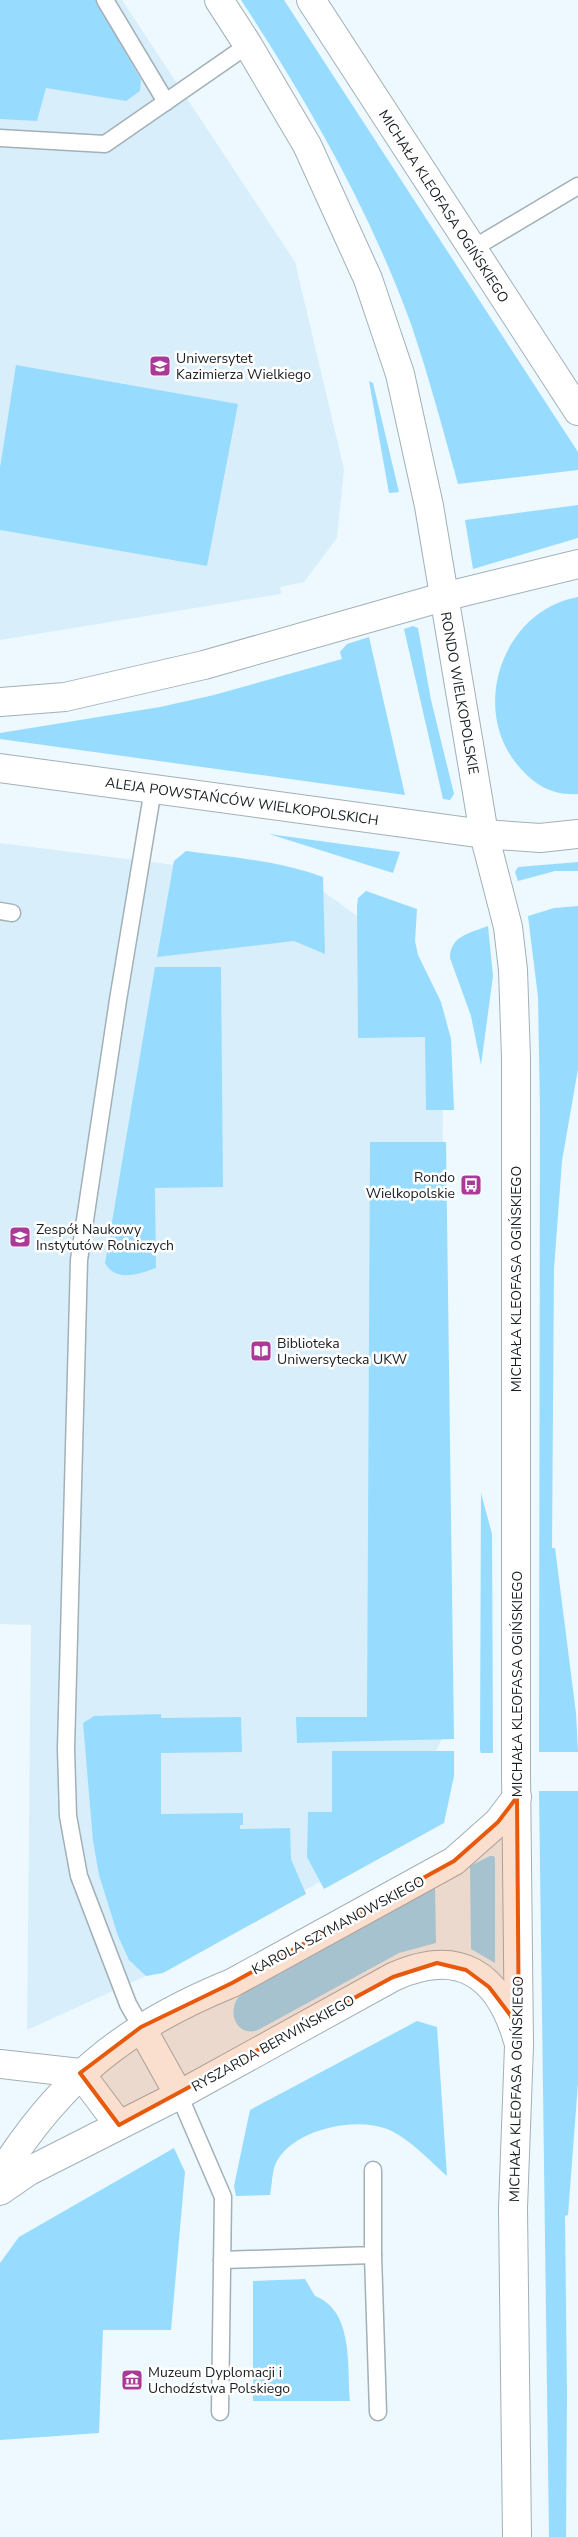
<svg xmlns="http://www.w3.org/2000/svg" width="578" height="2537" viewBox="0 0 578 2537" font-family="'Nunito Sans',sans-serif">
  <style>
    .built { fill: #d8effb }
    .green { fill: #97dcff }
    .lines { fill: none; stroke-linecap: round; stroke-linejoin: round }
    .lane-casing { stroke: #a2b0b7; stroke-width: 19 }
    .street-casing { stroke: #a2b0b7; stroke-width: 30 }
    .secondary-casing { stroke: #a2b0b7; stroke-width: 30 }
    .lane { stroke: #fff; stroke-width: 16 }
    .street { stroke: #fff; stroke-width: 28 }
    .secondary { stroke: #fff; stroke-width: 28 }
    .marked { fill: #e8590c; fill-opacity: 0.2; stroke: #e8590c; stroke-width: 4; stroke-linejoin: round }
    .labels { text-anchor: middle; stroke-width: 5; stroke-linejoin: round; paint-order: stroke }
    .street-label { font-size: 14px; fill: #191e21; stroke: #fff }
    .poi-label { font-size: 14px; fill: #191e21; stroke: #fff; text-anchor: start }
  </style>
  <rect width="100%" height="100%" fill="#edf9ff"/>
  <g class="built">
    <polygon points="0,0 122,0 295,262 344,469 337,538 304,582 280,587 281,594 0,640"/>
    <polygon points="0,843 310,882 374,928 443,1048 442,1739 388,1845 146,1976 27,2030 31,1625 0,1624"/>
  </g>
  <g class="green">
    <polygon points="0,0 96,0 141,80 140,91 126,101 46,88 37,121 0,119"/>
    <path d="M241,0H284L578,452V470L458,484C443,430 429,377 411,324C369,209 308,102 241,0Z"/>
    <polygon points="16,365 238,404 207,566 0,530 0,468"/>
    <polygon points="369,381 373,383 399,492 389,493"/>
    <polygon points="578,505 578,538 473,569 465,520"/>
    <path d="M578,597V794C554,796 536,786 521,769C468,712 501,611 578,597Z"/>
    <polygon points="413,626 418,628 431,700 454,794 450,800 443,799 404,629"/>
    <polygon points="369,637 405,795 0,739 0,733 160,707 214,695 342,659 340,652 347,644"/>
    <polygon points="269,834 400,852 393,873"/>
    <path d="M186,851C232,857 278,861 323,877L325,954L294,941L157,957L174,861Z"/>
    <polygon points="578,862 578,871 555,871 518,881 515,872 518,867"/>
    <polygon points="366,891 417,909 415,941 418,955 441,1002 451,1039 454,1110 426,1110 425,1037 358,1038 357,906 358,898"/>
    <polygon points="578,906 578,1069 562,1161 554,1269 552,1548 555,1548 576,1713 578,1752 539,1752 540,1110 538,997 528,916 554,908"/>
    <path d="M488,926L493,976L481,1065L471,1016L450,958C450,936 470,933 488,926Z"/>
    <path d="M155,967H221L223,1187L155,1188L156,1268C139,1274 116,1283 105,1263Z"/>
    <polygon points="370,1142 446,1142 454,1739 297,1743 296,1717 367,1717"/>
    <polygon points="481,1493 492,1534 493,1753 481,1753 480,1750"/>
    <polygon points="161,1714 161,1718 241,1717 242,1752 161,1753 161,1814 243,1813 243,1825 240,1825 240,1829 290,1828 291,1859 306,1894 163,1973 146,1976 129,1960 118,1936 99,1875 93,1841 83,1723 94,1716"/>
    <polygon points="332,1751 454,1751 454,1776 444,1823 324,1889 307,1857 308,1812 332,1812"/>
    <polygon points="539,1791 578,1791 578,2083 568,2215 565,2216 567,2393 566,2537 549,2537"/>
    <polygon points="490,1856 494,1856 495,1859 495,1963 471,1949 470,1866"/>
    <path d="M435,1886L436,1943L399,1953L258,2030C240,2037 228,2018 236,2001C238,1997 244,1993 247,1990Z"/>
    <path d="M417,2021L437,2027L447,2176C429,2160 409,2138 387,2129C354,2116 290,2130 275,2165C272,2173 272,2185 270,2195L236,2196L234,2186L250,2110Z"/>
    <polygon points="174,2148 185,2172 171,2330 103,2330 99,2433 0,2440 0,2263 19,2237"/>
    <path d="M305,2279L315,2296C354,2311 347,2366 350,2401H253V2281Z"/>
  </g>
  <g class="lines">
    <g class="lane-casing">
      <g id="lane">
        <polyline points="105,0 166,102"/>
        <polyline points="0,138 105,144 248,45"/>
        <polyline points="472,249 578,186"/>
        <polyline points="0,911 12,913"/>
        <polyline points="141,2027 128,2004 79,1876 68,1816 66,1749 79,1260 118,1000 153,789"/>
        <polyline points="179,2095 223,2197 220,2412"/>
        <polyline points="373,2255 378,2412"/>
        <polyline points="222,2260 373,2255 373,2170"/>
      </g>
    </g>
    <g class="street-casing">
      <g id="street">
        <polyline points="141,2027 179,2095"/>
        <polyline points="0,2064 80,2073 119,2125"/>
        <path d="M0,2175C61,2078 126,2026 232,1983L454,1861L498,1822L517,1797"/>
        <path d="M0,2191L29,2171L179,2095L393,1977C459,1947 499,1974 518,2041"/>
      </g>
    </g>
    <g class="secondary-casing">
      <g id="secondary">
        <polyline points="219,0 248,45 307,145 368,279 400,374 429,506 484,834 508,927 513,970 516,1058 516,1773 519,2046 513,2208 517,2537"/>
        <polyline points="311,0 578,411"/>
        <polyline points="0,702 65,697 204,665 443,597 578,564"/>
        <polyline points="0,768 484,834 540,838 578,834"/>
      </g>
    </g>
    <use href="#lane" class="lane"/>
    <use href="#street" class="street"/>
    <use href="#secondary" class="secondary"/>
  </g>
  <path class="marked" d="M517,1797L519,2046L511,2016L489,1987L466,1970L437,1963L393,1977L119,2125L80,2073L141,2027L232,1983L454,1861L498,1822Z"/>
  <defs>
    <g id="university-square" transform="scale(1.125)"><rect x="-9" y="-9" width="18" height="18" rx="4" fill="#aa3a97" stroke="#fff"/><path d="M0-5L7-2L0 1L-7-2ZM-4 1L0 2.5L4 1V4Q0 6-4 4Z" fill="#fff"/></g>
    <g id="bus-square" transform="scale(1.125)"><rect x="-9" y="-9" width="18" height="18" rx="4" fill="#aa3a97" stroke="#fff"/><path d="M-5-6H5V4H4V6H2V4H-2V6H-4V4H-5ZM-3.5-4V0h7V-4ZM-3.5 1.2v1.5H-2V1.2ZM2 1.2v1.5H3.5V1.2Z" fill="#fff"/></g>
    <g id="library-square" transform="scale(1.125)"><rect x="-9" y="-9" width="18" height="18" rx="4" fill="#aa3a97" stroke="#fff"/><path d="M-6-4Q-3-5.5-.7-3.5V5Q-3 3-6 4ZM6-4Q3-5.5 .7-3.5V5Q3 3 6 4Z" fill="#fff"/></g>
    <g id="museum-square" transform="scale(1.125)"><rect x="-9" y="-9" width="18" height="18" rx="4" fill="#aa3a97" stroke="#fff"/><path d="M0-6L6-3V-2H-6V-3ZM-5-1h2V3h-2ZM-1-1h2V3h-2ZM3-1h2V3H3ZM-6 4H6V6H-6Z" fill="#fff"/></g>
  </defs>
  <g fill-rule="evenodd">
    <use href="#university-square" x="160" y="366"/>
    <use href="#bus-square" x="471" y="1185"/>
    <use href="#university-square" x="20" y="1237"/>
    <use href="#library-square" x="261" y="1351"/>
    <use href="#museum-square" x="132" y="2380"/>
  </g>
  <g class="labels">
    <g class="street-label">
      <text transform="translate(444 206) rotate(57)" y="5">MICHAŁA KLEOFASA OGIŃSKIEGO</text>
      <text transform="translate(460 693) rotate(80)" y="5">RONDO WIELKOPOLSKIE</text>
      <text transform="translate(242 801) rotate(8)" y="5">ALEJA POWSTAŃCÓW WIELKOPOLSKICH</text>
      <text transform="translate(516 1279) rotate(-90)" y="5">MICHAŁA KLEOFASA OGIŃSKIEGO</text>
      <text transform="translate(517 1684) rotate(-90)" y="5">MICHAŁA KLEOFASA OGIŃSKIEGO</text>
      <text transform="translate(338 1925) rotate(-28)" y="5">KAROLA SZYMANOWSKIEGO</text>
      <text transform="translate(273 2043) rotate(-29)" y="5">RYSZARDA BERWIŃSKIEGO</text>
      <text transform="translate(516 2089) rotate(-89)" y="5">MICHAŁA KLEOFASA OGIŃSKIEGO</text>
    </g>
    <g class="poi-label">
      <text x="176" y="363">Uniwersytet<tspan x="176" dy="16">Kazimierza Wielkiego</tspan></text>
      <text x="455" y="1182" text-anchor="end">Rondo<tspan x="455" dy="16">Wielkopolskie</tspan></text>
      <text x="36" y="1234">Zespół Naukowy<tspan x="36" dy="16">Instytutów Rolniczych</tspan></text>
      <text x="277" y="1348">Biblioteka<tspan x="277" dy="16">Uniwersytecka UKW</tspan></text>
      <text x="148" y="2377">Muzeum Dyplomacji i<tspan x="148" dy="16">Uchodźstwa Polskiego</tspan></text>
    </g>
  </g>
</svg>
